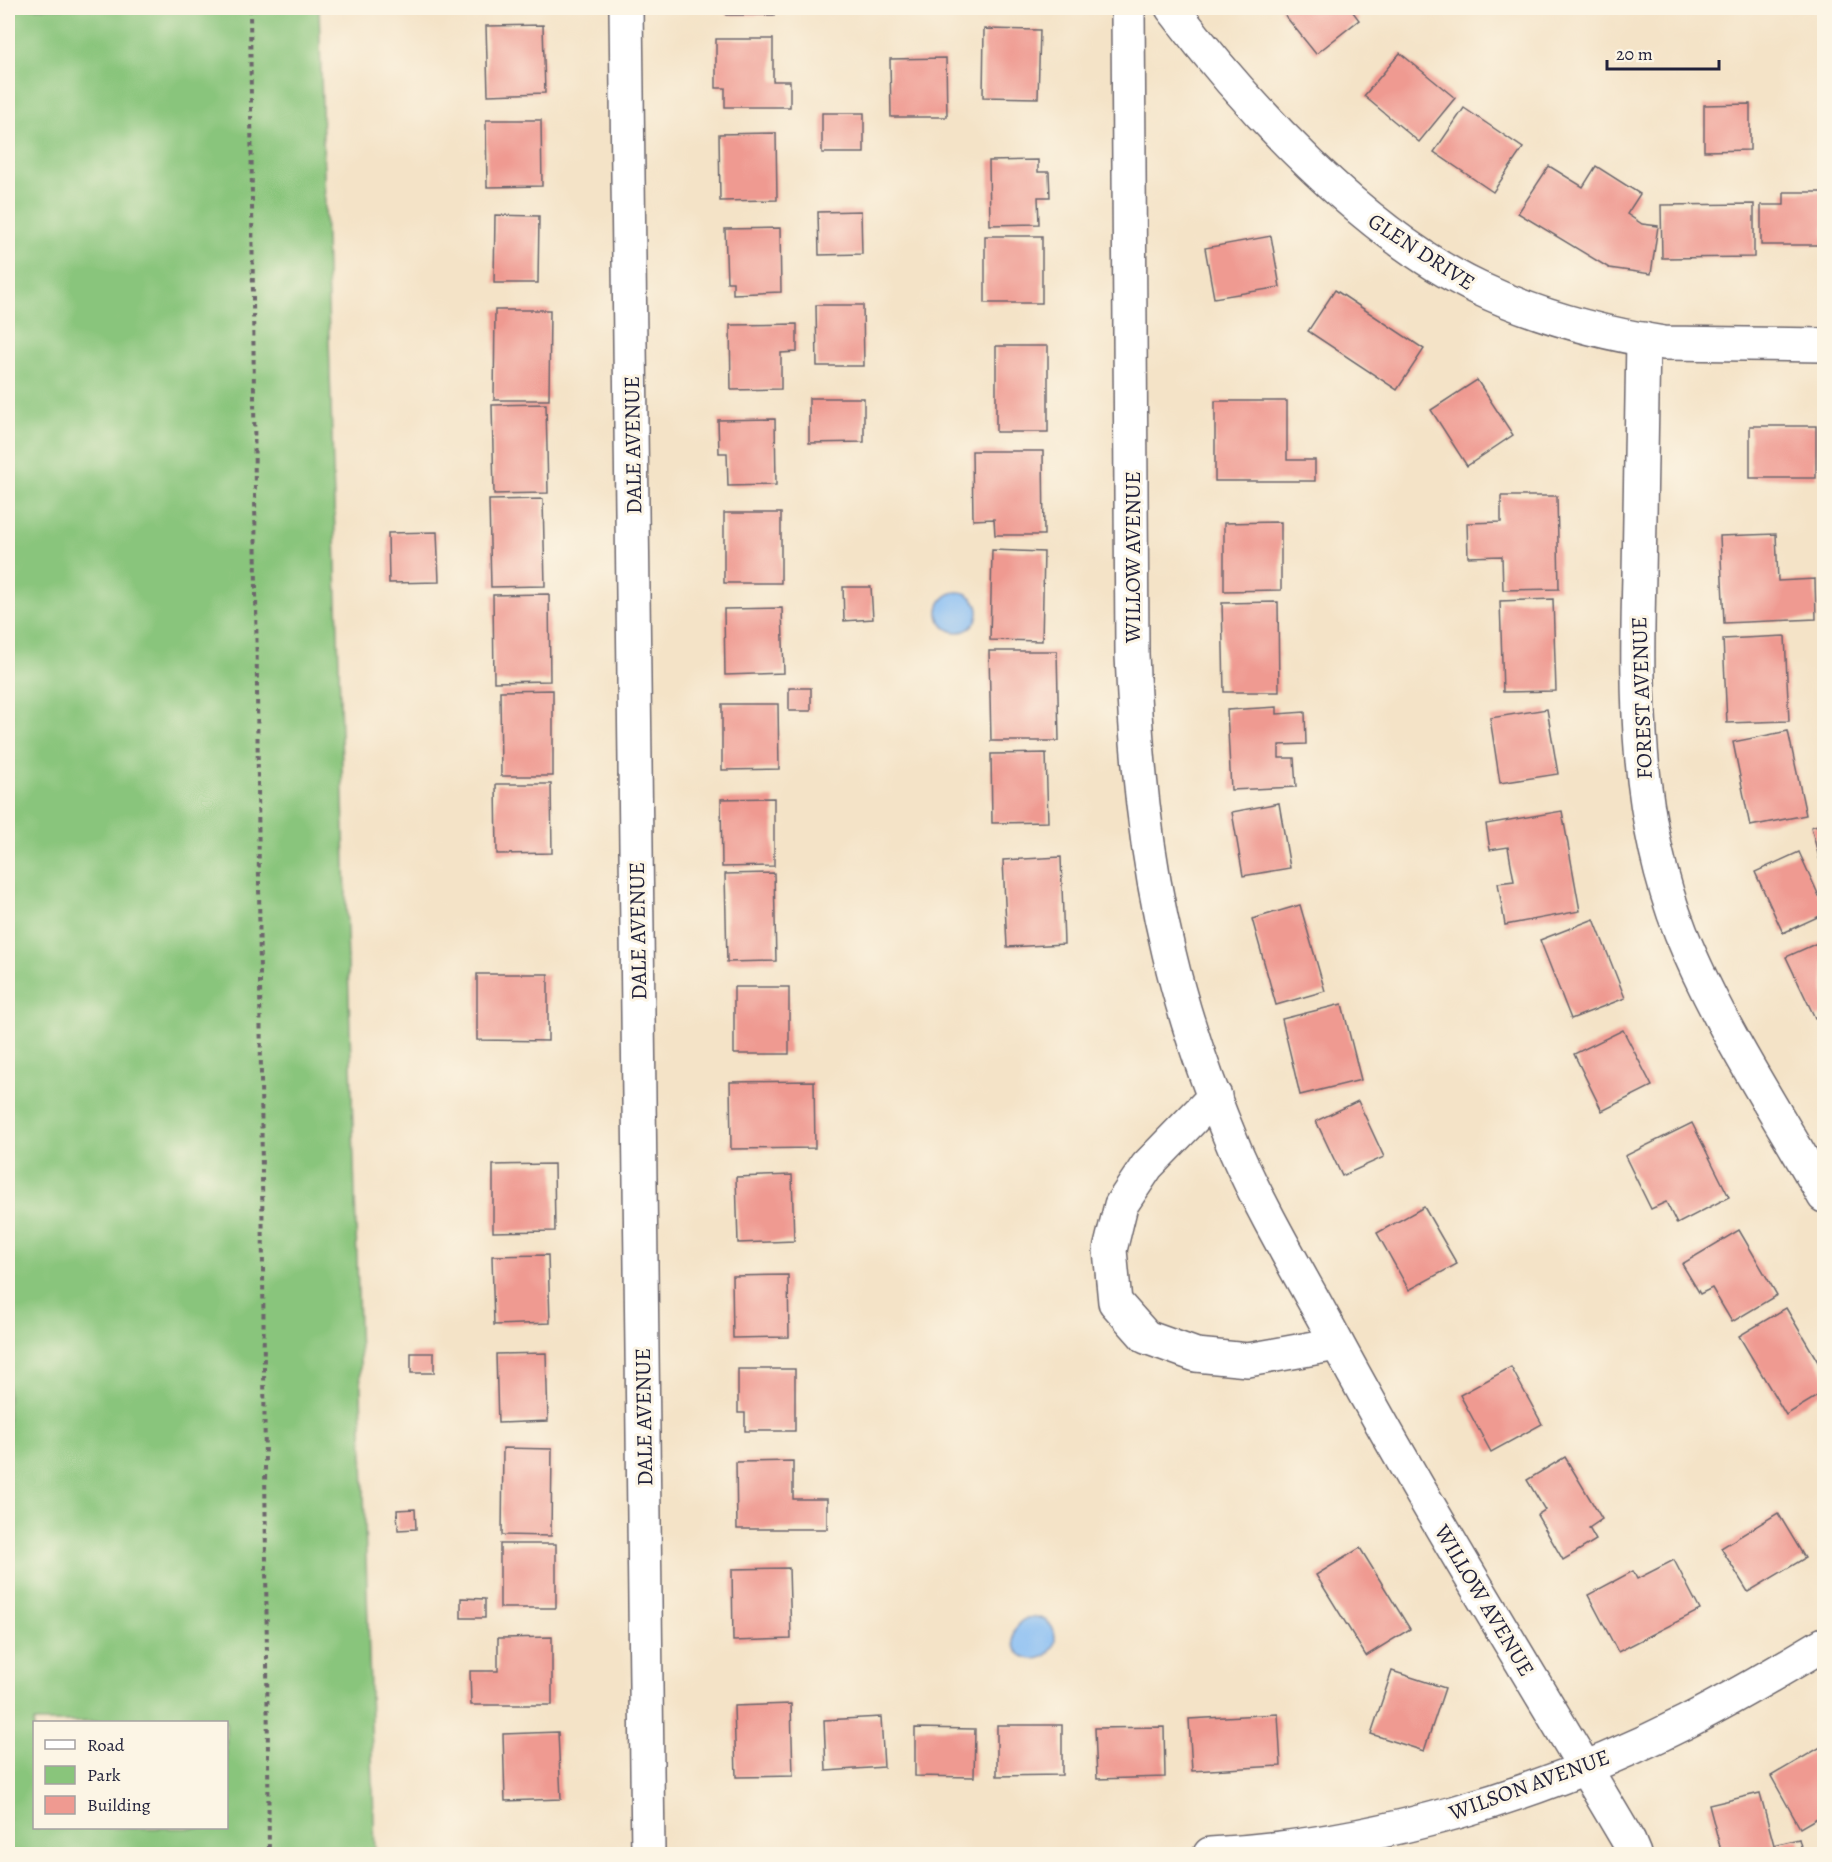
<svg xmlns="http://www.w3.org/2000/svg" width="1832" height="1862" viewBox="0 0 1832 1862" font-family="Alegreya,serif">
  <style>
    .green { fill: #89c57b; stroke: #56745b; stroke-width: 1.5; fill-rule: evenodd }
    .water { fill: #84bcf4; stroke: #536f98; stroke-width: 1.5 }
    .building { fill: #ef9a91 }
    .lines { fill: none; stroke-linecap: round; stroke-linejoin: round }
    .minor-casing { stroke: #6c666c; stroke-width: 36 }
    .path { stroke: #6c666c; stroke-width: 4; stroke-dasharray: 4.5 4.5; stroke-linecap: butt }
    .minor { stroke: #fff; stroke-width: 33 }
    .labels { text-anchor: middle; stroke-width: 6; stroke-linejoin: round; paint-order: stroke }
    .street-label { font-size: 22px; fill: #22223b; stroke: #fcf5e5 }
  </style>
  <rect width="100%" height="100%" fill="#fcf5e5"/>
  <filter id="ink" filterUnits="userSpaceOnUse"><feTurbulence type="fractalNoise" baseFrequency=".0167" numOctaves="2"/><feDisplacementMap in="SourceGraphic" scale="12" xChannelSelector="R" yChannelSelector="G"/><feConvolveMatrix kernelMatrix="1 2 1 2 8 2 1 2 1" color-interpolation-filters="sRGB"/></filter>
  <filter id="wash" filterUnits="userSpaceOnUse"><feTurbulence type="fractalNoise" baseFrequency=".008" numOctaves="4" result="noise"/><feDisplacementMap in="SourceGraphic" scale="24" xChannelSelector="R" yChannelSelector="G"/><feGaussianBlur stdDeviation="1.35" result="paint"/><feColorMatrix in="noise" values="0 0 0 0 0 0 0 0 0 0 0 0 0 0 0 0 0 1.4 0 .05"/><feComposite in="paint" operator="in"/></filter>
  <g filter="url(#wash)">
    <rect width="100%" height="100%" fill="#f4e3c7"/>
    <path class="green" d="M8,8H319L375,1854H8ZM34,1722H226V1828H34Z"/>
    <g class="water">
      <circle cx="958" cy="612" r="20"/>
      <circle cx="1034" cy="1638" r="21"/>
    </g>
    <g id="blocks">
      <g class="building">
        <rect x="726" y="8" width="48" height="7"/>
        <polygon points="1279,8 1350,8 1359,20 1316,54"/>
        <polygon points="543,25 545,93 488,95 486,26"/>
        <polygon points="984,29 1040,30 1038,98 983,97"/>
        <polygon points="716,39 773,39 773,81 790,81 790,107 725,107 725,88 716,88"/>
        <polygon points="1400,53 1455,98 1419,142 1364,96"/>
        <polygon points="946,58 947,117 891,117 890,59"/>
        <polygon points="1750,104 1750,150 1704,151 1704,105"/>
        <polygon points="1464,108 1523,148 1493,192 1434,152"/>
        <rect x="822" y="113" width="42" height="40"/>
        <polygon points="486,120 541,120 542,186 487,187"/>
        <polygon points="776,133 777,200 720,201 719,134"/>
        <polygon points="1038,160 1038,172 1049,172 1050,197 1038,197 1039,224 990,225 989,161"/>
        <polygon points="1822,160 1824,160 1824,245 1761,245 1761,205 1784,205 1784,192 1822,192"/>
        <polygon points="1549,166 1583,187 1596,166 1640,194 1627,214 1642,224 1658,226 1651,274 1609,268 1518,213"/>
        <polygon points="1754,204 1754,257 1662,258 1661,205"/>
        <polygon points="861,211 862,254 819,255 818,212"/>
        <polygon points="495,215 539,216 538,283 494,283"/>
        <polygon points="780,228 781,292 733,294 733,282 727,282 725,229"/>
        <rect x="985" y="236" width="57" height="67"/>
        <polygon points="1271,236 1280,287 1214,298 1205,248"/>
        <polygon points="1335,290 1424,349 1397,390 1308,331"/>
        <polygon points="816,305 863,305 864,366 817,366"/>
        <polygon points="495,310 550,310 549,400 494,400"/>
        <polygon points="797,324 797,352 781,353 781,389 731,390 730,325"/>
        <rect x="996" y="346" width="52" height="86"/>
        <polygon points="1477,380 1513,435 1467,466 1431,410"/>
        <polygon points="809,398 864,398 864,442 809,443"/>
        <polygon points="1215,401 1287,401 1287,460 1315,460 1315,481 1215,481"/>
        <polygon points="546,404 548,493 494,494 492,405"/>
        <polygon points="775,419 776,485 728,486 727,453 719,453 718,420"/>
        <rect x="1750" y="426" width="66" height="52"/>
        <polygon points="972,451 1043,451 1044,535 995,535 994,519 973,520"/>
        <polygon points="1501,496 1557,496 1559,589 1503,590 1502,556 1468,557 1467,523 1501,522"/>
        <polygon points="543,499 545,586 491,587 489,500"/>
        <rect x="724" y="513" width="57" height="70"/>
        <polygon points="1281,522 1281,590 1224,591 1224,523"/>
        <polygon points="437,532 439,582 389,583 388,533"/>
        <polygon points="1776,534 1778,581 1815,579 1816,619 1724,623 1720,536"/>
        <polygon points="992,550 1044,552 1042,641 990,640"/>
        <polygon points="843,587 871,587 873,619 844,621"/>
        <polygon points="549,594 550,681 494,682 493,595"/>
        <polygon points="1553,599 1556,691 1503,692 1500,601"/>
        <polygon points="1278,602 1279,692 1224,692 1222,603"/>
        <polygon points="782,608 784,673 725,675 724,609"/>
        <polygon points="1785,636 1789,721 1727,723 1723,639"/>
        <polygon points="989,651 1057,651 1059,741 991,741"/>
        <rect x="789" y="688" width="22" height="23"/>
        <polygon points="553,690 553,776 501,776 500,691"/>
        <polygon points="722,704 778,704 779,769 722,770"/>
        <polygon points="1277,707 1277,714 1305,712 1306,744 1279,745 1279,758 1294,758 1296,787 1231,790 1227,710"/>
        <polygon points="1547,709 1558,774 1500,783 1490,718"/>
        <polygon points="1788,731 1806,815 1750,826 1733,742"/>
        <polygon points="1046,753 1048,822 992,823 991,754"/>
        <polygon points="496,784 551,784 552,853 497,854"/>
        <polygon points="774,798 774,866 722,867 721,799"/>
        <polygon points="1279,803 1290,868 1243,876 1232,812"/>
        <polygon points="1562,811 1580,911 1505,925 1498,883 1514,881 1508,847 1490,850 1486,824"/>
        <polygon points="1824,823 1824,868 1822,869 1811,827"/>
        <polygon points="1799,852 1824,907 1824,914 1783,933 1755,872"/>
        <polygon points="1061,857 1064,944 1007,947 1003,860"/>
        <polygon points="774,873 776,961 727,962 725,874"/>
        <polygon points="1300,905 1325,991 1276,1005 1252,919"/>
        <polygon points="1594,919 1625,998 1571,1019 1540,940"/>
        <polygon points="1824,940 1824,1014 1815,1018 1786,957"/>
        <polygon points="477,974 548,974 548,1041 477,1040"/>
        <rect x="734" y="987" width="55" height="67"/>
        <polygon points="1342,1004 1361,1080 1300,1095 1282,1019"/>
        <polygon points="1623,1030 1652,1086 1602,1111 1574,1054"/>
        <polygon points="814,1081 815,1148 731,1149 730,1082"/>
        <polygon points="1358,1101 1384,1157 1342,1176 1316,1121"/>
        <polygon points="1692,1123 1729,1197 1677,1224 1666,1202 1651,1209 1625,1156"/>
        <polygon points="554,1164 555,1231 493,1232 493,1165"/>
        <polygon points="792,1175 794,1241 738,1243 736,1177"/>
        <polygon points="1424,1207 1457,1264 1409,1290 1377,1233"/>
        <polygon points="1739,1230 1777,1295 1732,1322 1712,1288 1700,1294 1682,1264"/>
        <polygon points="548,1255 550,1323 494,1325 492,1256"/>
        <polygon points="788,1275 789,1337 733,1338 732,1276"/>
        <polygon points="1786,1308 1824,1372 1824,1392 1786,1415 1739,1336"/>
        <rect x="411" y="1353" width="23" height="20"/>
        <polygon points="546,1353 548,1421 498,1423 496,1354"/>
        <polygon points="1511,1367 1542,1424 1491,1452 1460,1395"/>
        <polygon points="738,1369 795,1369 795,1431 745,1431 745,1413 738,1413"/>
        <polygon points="503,1448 552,1449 551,1536 502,1535"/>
        <polygon points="1565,1457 1602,1519 1589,1528 1596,1540 1563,1560 1537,1515 1545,1510 1527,1480"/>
        <polygon points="793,1461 793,1499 827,1499 827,1529 737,1529 736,1462"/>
        <polygon points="415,1509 416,1529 398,1530 397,1510"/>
        <polygon points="1778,1513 1805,1558 1748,1592 1721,1548"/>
        <rect x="500" y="1544" width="56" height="64"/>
        <polygon points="1360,1548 1410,1629 1366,1656 1316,1575"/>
        <polygon points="1674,1560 1700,1610 1618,1652 1588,1595 1633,1571 1637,1579"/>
        <polygon points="789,1568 791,1639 733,1641 732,1569"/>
        <polygon points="461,1598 485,1599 485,1618 461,1618"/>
        <polygon points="552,1637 552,1705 471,1705 470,1671 498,1671 498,1638"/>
        <polygon points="1392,1671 1445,1688 1424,1751 1371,1734"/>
        <polygon points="791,1704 793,1776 736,1777 734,1706"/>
        <polygon points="1278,1714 1281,1766 1192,1771 1189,1719"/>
        <polygon points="881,1717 884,1767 826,1771 824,1720"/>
        <polygon points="997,1725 1062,1725 1062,1775 997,1776"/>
        <polygon points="1164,1727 1165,1777 1097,1779 1095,1728"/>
        <polygon points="915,1728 975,1729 974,1777 915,1776"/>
        <polygon points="558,1732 561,1799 505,1801 503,1734"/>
        <polygon points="1824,1745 1824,1814 1800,1828 1771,1776"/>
        <polygon points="1760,1793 1774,1845 1799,1839 1803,1854 1722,1854 1709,1805"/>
      </g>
    </g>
  </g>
  <g filter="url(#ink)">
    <use href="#blocks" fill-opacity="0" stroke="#6c666c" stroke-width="1.5"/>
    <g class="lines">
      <g class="minor-casing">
        <g id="minor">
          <polyline points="626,8 648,1854"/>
          <path d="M1128,8L1132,654C1136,755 1145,855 1169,953C1185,1021 1209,1088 1236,1152C1263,1213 1299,1273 1331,1332C1424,1505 1529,1672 1629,1842L1634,1854"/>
          <path d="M1172,8C1247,107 1365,234 1478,288C1537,316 1600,333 1664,343L1824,345"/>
          <path d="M1643,339C1641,418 1640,497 1639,575C1636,698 1635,816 1681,933C1718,1025 1775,1110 1824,1196"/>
          <polyline points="1215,1096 1147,1166 1121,1205 1110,1250 1115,1302 1146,1337 1196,1355 1248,1360 1337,1344"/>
          <path d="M1210,1854C1373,1846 1540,1796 1686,1722C1733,1698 1779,1671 1824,1644"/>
        </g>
      </g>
      <polyline class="path" points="250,8 269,1854"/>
      <use href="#minor" class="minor"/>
    </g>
  </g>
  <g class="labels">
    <g class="street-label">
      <text transform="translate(1422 251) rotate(33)" y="8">GLEN DRIVE</text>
      <text transform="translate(632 445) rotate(-91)" y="8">DALE AVENUE</text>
      <text transform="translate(1132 557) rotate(-90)" y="8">WILLOW AVENUE</text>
      <text transform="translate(1641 698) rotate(-92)" y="8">FOREST AVENUE</text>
      <text transform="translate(637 931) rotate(-91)" y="8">DALE AVENUE</text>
      <text transform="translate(643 1417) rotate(-91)" y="8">DALE AVENUE</text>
      <text transform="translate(1485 1600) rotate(59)" y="8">WILLOW AVENUE</text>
      <text transform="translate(1529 1784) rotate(-20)" y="8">WILSON AVENUE</text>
    </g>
  </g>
  <rect width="1832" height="1862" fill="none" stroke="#fcf5e5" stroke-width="30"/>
  <rect x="33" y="1721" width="195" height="108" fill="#fcf5e5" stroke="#a5a1a1" stroke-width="1.5"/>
  <rect x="45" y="1740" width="30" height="9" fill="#ffffff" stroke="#a5a1a1" stroke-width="1.5"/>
  <text x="87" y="1751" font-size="18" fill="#22223b">Road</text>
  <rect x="45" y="1766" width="30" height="18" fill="#89c57b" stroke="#a5a1a1" stroke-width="1.5"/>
  <text x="87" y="1781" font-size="18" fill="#22223b">Park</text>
  <rect x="45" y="1796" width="30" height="18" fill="#ef9a91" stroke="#a5a1a1" stroke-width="1.5"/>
  <text x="87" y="1811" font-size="18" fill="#22223b">Building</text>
  <path d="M1607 60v9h112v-9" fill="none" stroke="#22223b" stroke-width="3"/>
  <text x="1616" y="60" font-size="18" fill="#22223b" stroke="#fcf5e5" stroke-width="4.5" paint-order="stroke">20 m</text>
</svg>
